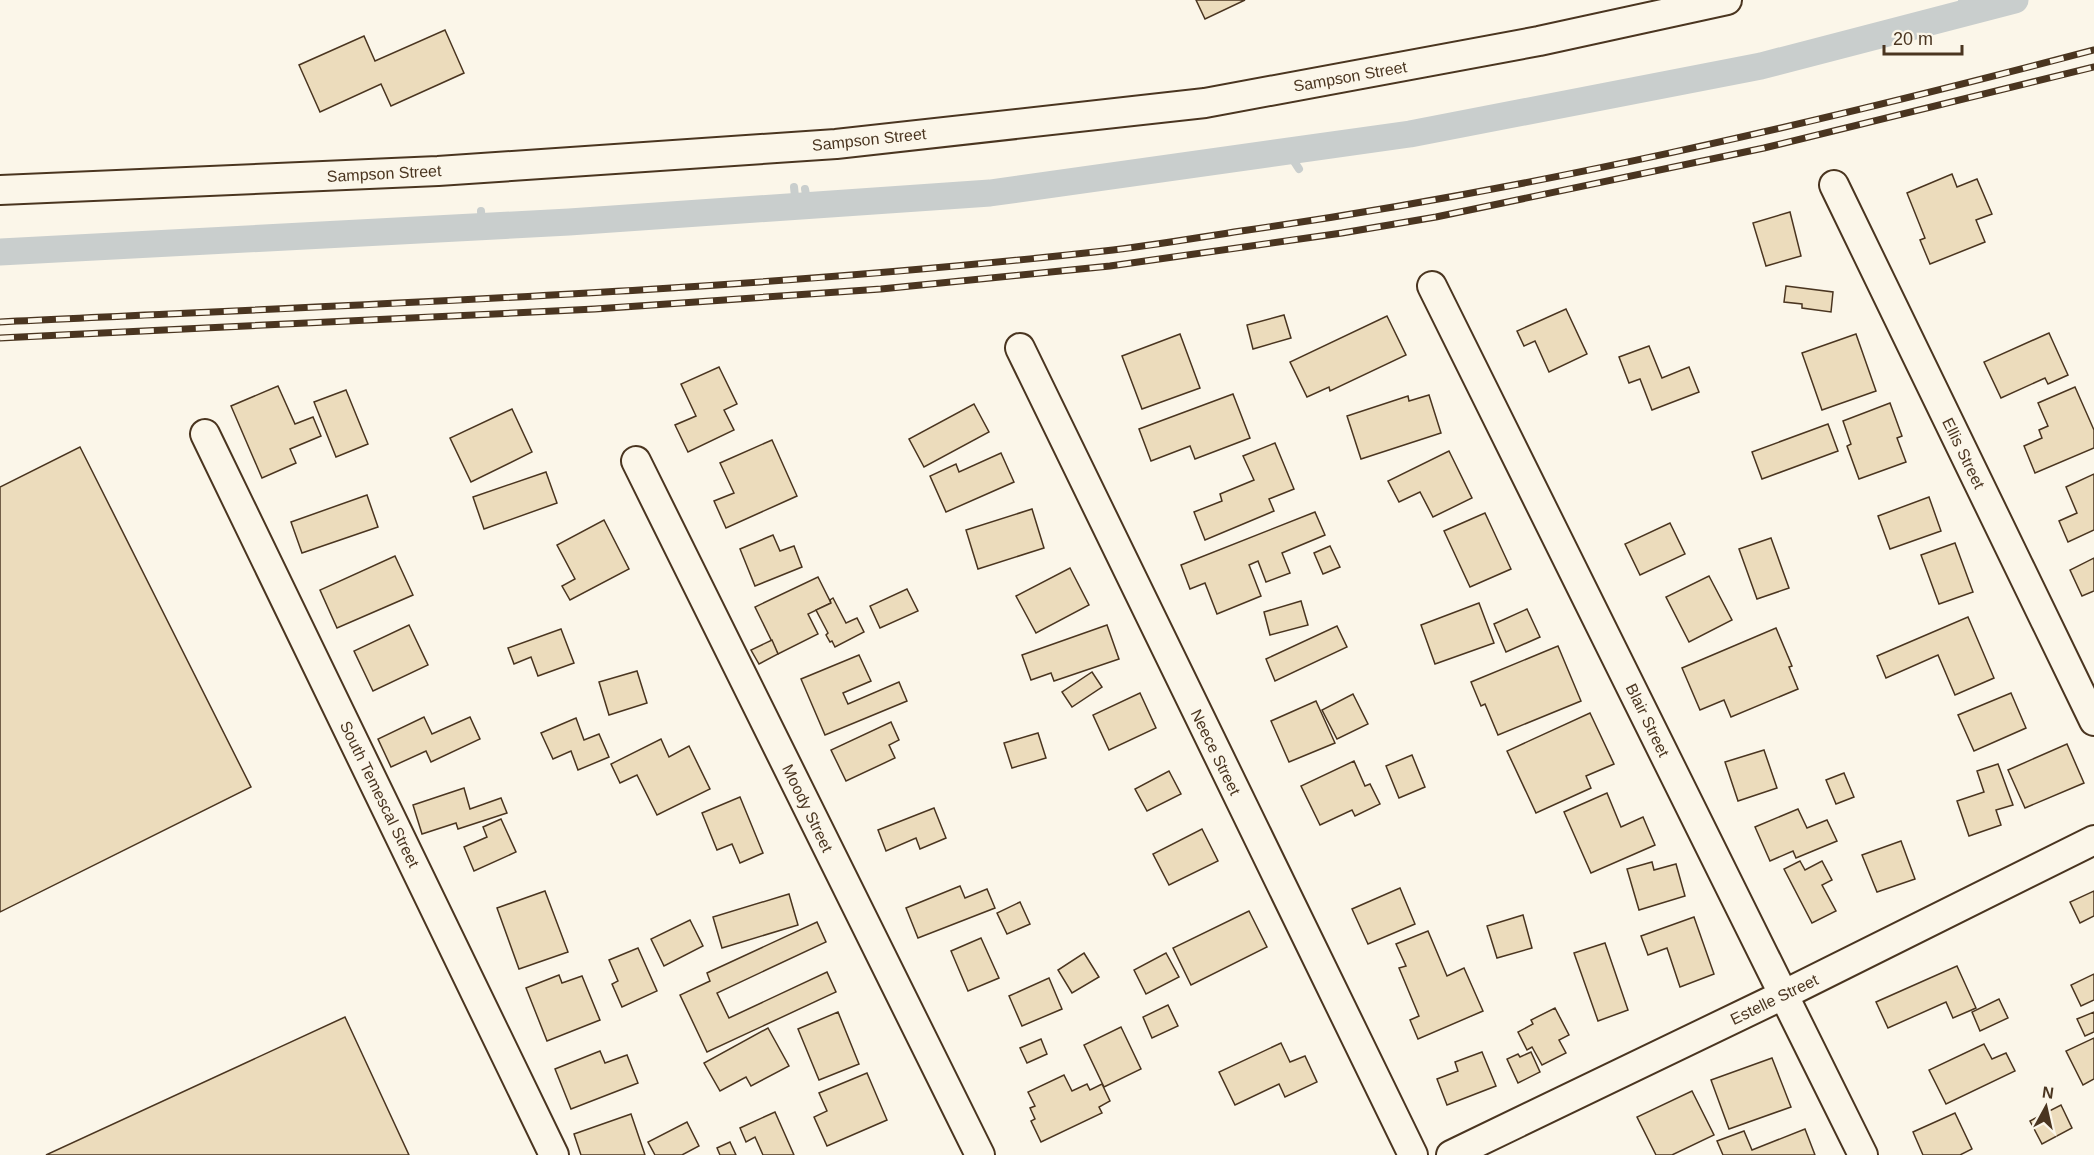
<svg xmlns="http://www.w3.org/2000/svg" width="2094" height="1155" viewBox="0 0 2094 1155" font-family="Helvetica,sans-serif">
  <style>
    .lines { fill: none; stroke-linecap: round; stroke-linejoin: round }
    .stream { stroke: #c9cecd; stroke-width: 8 }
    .canal { stroke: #c9cecd; stroke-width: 27 }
    .building { fill: #ecdcbc; stroke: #4a3520; stroke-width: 1.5 }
    .minor-casing { stroke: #4a3520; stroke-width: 32 }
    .minor { stroke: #fbf6e9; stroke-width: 28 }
    .rail-casing { stroke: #4a3520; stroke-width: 7 }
    .rail { stroke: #fbf6e9; stroke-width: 4.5; stroke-dasharray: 14; stroke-linecap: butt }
    .labels { text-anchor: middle; stroke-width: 4.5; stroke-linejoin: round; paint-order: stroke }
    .street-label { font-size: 16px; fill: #4a3520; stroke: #fbf6e9 }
  </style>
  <rect width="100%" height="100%" fill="#fbf6e9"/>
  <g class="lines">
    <g class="stream">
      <polyline points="1962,0 1966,13"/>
      <polyline points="1288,152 1299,169"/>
      <polyline points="794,187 796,206"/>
      <polyline points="805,189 808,206"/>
      <polyline points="481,211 482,227"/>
    </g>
    <polyline class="canal" points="0,252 569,222 990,193 1410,134 1761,66 2015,0"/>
  </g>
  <g class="building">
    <polygon points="1196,0 1245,0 1205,19"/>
    <polygon points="445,30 464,73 391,106 381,84 320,112 299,65 364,36 375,61"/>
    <polygon points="1952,174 1957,187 1977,179 1992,214 1976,220 1985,242 1930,264 1920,240 1925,238 1907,193"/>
    <polygon points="1790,212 1801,256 1766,266 1753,223"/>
    <polygon points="1786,286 1833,292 1831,312 1802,308 1802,304 1784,302"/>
    <polygon points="1566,309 1587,354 1549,372 1535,341 1524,346 1517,331"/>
    <polygon points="1284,315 1291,338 1253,349 1247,325"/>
    <polygon points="1387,316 1406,355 1330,391 1329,387 1307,397 1290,362"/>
    <polygon points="2049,333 2068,375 2048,384 2045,378 2001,398 1984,362"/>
    <polygon points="1180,334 1200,388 1142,409 1122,356"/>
    <polygon points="1856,334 1876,391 1822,410 1802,353"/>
    <polygon points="1649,346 1662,378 1689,367 1699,392 1652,410 1640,379 1629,383 1619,357"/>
    <polygon points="719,367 737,404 724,410 734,430 688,452 675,425 696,416 681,384"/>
    <polygon points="278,386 295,424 313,417 321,436 290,449 296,463 262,478 231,406"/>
    <polygon points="2075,387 2094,430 2094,448 2035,473 2024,446 2042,438 2039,430 2048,426 2038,403"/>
    <polygon points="346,390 368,444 336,457 314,402"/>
    <polygon points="1233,394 1250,438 1195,459 1190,446 1151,461 1139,429"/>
    <polygon points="1429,395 1441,433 1361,459 1347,416 1408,396 1409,401"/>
    <polygon points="1890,403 1902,436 1897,438 1906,462 1859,479 1847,446 1851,444 1843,421"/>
    <polygon points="974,404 989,432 924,467 909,439"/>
    <polygon points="512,409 532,452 471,482 450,438"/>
    <polygon points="1828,424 1838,451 1762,479 1752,452"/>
    <polygon points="772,440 797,496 726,528 714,501 734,493 720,463"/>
    <polygon points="1275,443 1294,489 1269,499 1274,511 1205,540 1194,512 1222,501 1220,494 1254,480 1243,456"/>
    <polygon points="80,447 251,787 0,912 0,487"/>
    <polygon points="1449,451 1472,498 1433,517 1420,492 1399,502 1388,481"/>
    <polygon points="1001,453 1014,482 946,512 930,476 956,464 959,472"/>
    <polygon points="546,472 557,503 484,529 473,497"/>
    <polygon points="2094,474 2094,530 2068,542 2059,521 2077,513 2066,487"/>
    <polygon points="367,495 378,527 302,553 291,522"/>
    <polygon points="1929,497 1941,531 1890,549 1878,516"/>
    <polygon points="1032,509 1044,548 978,569 966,530"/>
    <polygon points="1315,512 1325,535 1282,553 1290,573 1266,582 1258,561 1249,565 1261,596 1217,614 1205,583 1190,589 1181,565"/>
    <polygon points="1485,513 1511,569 1470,587 1444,531"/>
    <polygon points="604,520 629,569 570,600 562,586 575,579 557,545"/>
    <polygon points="1670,523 1685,554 1640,575 1625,544"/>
    <polygon points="773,535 780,551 794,546 802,567 755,586 740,549"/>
    <polygon points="1771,538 1789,588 1757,599 1739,549"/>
    <polygon points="1955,543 1973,592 1939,604 1921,555"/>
    <polygon points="1330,546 1340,567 1323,574 1314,553"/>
    <polygon points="395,556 413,595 337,628 320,590"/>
    <polygon points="2094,558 2094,591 2082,596 2070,570"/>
    <polygon points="1070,568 1089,605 1036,633 1016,596"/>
    <polygon points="1709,576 1732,620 1689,642 1666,597"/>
    <polygon points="818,577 831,603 808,614 818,634 778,654 755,607"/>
    <polygon points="907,589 918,611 880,628 870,606"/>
    <polygon points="833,598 846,623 857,618 864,632 835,647 832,641 830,642 826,635 828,633 816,610 831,603 830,600"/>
    <polygon points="1301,601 1308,625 1270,635 1264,612"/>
    <polygon points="1479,603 1494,643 1435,664 1421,625"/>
    <polygon points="1527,609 1540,637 1506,652 1494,624"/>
    <polygon points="1968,617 1994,678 1955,695 1938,655 1886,678 1877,656"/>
    <polygon points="409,625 428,665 373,691 354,651"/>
    <polygon points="1107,625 1119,659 1054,681 1051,673 1031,680 1022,655"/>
    <polygon points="1337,626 1347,647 1275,681 1266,659"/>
    <polygon points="1776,628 1792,666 1789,667 1798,689 1731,717 1724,700 1700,710 1682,668"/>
    <polygon points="561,629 574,663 538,676 531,657 514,664 508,648"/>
    <polygon points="772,640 778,654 759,664 751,650"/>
    <polygon points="1558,646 1581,701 1498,735 1485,704 1481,706 1471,682"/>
    <polygon points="859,655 871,681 843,693 848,704 899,682 907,701 825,735 801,679"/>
    <polygon points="637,671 647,703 609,715 599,682"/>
    <polygon points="1092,672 1102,687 1072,707 1062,692"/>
    <polygon points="1140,693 1156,728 1109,750 1093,715"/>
    <polygon points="2011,693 2026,728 1974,751 1958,715"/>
    <polygon points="1353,694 1368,724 1337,739 1322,710"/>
    <polygon points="1316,701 1335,743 1289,762 1271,721"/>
    <polygon points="1590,713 1614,764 1586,776 1591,788 1536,813 1507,751"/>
    <polygon points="424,717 432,734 470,717 480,739 431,762 426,751 391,767 378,739"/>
    <polygon points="576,718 584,740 599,734 609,757 578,770 571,751 553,759 541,733"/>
    <polygon points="891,722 899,740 889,745 895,758 846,781 831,750"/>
    <polygon points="1038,733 1046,758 1012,768 1004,743"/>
    <polygon points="661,739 669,757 689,746 710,789 657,815 637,775 620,783 611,764"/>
    <polygon points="2067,744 2084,783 2025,808 2008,770"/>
    <polygon points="1764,750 1777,788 1738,801 1725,762"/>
    <polygon points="1412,755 1425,787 1399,798 1386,766"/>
    <polygon points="1354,761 1365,786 1370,784 1380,804 1355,816 1352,810 1320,825 1301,786"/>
    <polygon points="1998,764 2013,805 1996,810 2001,825 1969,836 1957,801 1984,792 1977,771"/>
    <polygon points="1169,771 1181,794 1147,811 1135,789"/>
    <polygon points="1844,773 1854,797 1836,804 1826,780"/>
    <polygon points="464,788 470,809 501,798 507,813 458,829 456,823 422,834 413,805"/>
    <polygon points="1607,793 1621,827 1643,817 1655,845 1591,873 1564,812"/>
    <polygon points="740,797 763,853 740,863 732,844 717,850 702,813"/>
    <polygon points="934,808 946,838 920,849 916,838 886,851 878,830"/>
    <polygon points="1798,809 1807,828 1827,820 1837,841 1796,858 1793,851 1770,861 1755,827"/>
    <polygon points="501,819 516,852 474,871 464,847 487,837 483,827"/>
    <polygon points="1202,829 1218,861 1169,885 1153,854"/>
    <polygon points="1901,841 1915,879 1877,892 1862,855"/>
    <polygon points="1800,861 1805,870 1822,861 1832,880 1822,885 1836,911 1812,923 1784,869"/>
    <polygon points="1652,862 1654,870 1676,864 1685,896 1639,910 1627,869"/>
    <polygon points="960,886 965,898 987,889 995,908 918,938 906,908"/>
    <polygon points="1400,888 1415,924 1368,944 1352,909"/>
    <polygon points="545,891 568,952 519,969 497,908"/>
    <polygon points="2094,891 2094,916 2080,923 2070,902"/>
    <polygon points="789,894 798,925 722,948 713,917"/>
    <polygon points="1020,902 1030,924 1007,934 997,913"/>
    <polygon points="1249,911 1267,947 1191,985 1173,948"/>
    <polygon points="1523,915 1532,948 1497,958 1487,926"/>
    <polygon points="1694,917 1714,974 1680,987 1667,948 1648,955 1641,936"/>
    <polygon points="690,920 703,946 664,966 651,939"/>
    <polygon points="817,922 826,942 717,993 729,1018 827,972 836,992 707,1052 680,995 710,981 707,973"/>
    <polygon points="1428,931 1447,976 1464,968 1483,1011 1418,1039 1410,1020 1419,1016 1399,968 1406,966 1396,944"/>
    <polygon points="981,938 999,978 968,991 951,951"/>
    <polygon points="1605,943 1628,1010 1598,1021 1574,953"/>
    <polygon points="638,948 657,991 622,1007 612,984 618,981 609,960"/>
    <polygon points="1084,953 1099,977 1072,993 1058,970"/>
    <polygon points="1166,953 1179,977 1146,994 1134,970"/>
    <polygon points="1957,966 1976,1008 1953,1018 1946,1002 1888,1028 1876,1002"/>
    <polygon points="2094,974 2094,1000 2081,1006 2071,985"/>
    <polygon points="559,975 562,983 582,976 600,1020 547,1041 526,988"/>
    <polygon points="1049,978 1062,1009 1022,1026 1009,996"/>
    <polygon points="1999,999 2008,1018 1980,1031 1972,1012"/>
    <polygon points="1168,1005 1178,1026 1152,1038 1143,1017"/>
    <polygon points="1555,1008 1569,1035 1559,1040 1566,1053 1542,1065 1532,1047 1527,1050 1518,1032 1533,1024 1531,1020"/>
    <polygon points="838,1012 859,1064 819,1080 798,1029"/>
    <polygon points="2094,1012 2094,1032 2085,1036 2077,1019"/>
    <polygon points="345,1017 409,1155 46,1155"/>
    <polygon points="1121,1027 1141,1069 1104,1087 1084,1045"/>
    <polygon points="768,1028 789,1066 751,1086 746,1077 720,1091 704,1063"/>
    <polygon points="2094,1038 2094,1079 2083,1085 2066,1051"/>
    <polygon points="1041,1039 1047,1054 1027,1063 1020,1048"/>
    <polygon points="1281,1043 1290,1062 1305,1056 1317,1082 1285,1097 1279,1084 1235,1105 1219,1072"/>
    <polygon points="1984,1044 1992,1059 2006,1053 2015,1071 1946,1104 1929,1070"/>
    <polygon points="600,1051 605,1063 627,1055 638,1083 571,1109 555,1069"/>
    <polygon points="1482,1052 1496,1086 1447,1105 1437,1079 1458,1071 1455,1062"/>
    <polygon points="1531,1052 1540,1072 1518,1083 1507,1059 1518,1054 1520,1057"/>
    <polygon points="1772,1058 1791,1107 1729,1129 1711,1080"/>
    <polygon points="867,1073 887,1120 827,1146 814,1117 827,1111 819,1093"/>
    <polygon points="1064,1075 1072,1091 1087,1084 1090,1090 1102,1084 1110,1101 1099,1107 1102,1113 1041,1142 1031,1121 1035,1119 1030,1108 1035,1106 1028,1092"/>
    <polygon points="1692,1091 1714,1135 1672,1155 1656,1155 1637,1117"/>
    <polygon points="2061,1105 2072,1128 2042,1144 2030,1121"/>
    <polygon points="775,1112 794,1155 763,1155 755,1137 746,1142 740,1128"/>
    <polygon points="1955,1113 1972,1149 1960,1155 1923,1155 1913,1132"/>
    <polygon points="631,1114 645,1155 581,1155 574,1134"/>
    <polygon points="687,1122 699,1146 682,1155 655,1155 648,1142"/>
    <polygon points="1805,1129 1815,1155 1723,1155 1717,1141 1744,1131 1752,1150"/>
    <polygon points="730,1142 736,1155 720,1155 717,1148"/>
  </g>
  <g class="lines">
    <g class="minor-casing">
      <g id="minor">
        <polyline points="1834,185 2094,721"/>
        <polyline points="0,190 438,171 836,144 1205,103 1539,41 1727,0"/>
        <polyline points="1432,286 1863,1155"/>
        <polyline points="1020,348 1413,1155"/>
        <polyline points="205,434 554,1155"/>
        <polyline points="636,461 980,1155"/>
        <polyline points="1451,1155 1783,995 2094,840"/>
      </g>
    </g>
    <use href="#minor" class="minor"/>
    <g class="rail-casing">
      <g id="rail">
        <path d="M0,322C368,304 737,292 1104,251C1150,246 1195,238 1241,231C1529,190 1813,124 2094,50"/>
        <polyline points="0,338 595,309 881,289 1110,266 1342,233 1436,217 1764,148 2094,67"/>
      </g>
    </g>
    <use href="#rail" class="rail"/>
  </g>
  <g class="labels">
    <g class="street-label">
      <text transform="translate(1350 76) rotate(-10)" y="6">Sampson Street</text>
      <text transform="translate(869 139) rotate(-6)" y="6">Sampson Street</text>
      <text transform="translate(384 173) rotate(-3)" y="6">Sampson Street</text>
      <text transform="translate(1964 453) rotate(64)" y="6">Ellis Street</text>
      <text transform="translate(1648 720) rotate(64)" y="6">Blair Street</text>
      <text transform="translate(1216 752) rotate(64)" y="6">Neece Street</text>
      <text transform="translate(380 794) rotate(64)" y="6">South Temescal Street</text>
      <text transform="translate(808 808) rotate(64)" y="6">Moody Street</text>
      <text transform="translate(1774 999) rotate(-26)" y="6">Estelle Street</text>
    </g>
  </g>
  <g transform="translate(2046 1107) rotate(8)" stroke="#fbf6e9" stroke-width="4.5" paint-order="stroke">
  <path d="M0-4.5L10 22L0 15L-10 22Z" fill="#4a3520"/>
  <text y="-9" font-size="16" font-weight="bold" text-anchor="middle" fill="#4a3520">N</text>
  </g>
  <path d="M1884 45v9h78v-9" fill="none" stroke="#4a3520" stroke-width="3"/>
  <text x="1893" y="45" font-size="18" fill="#4a3520" stroke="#fbf6e9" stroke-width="4.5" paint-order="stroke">20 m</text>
</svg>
